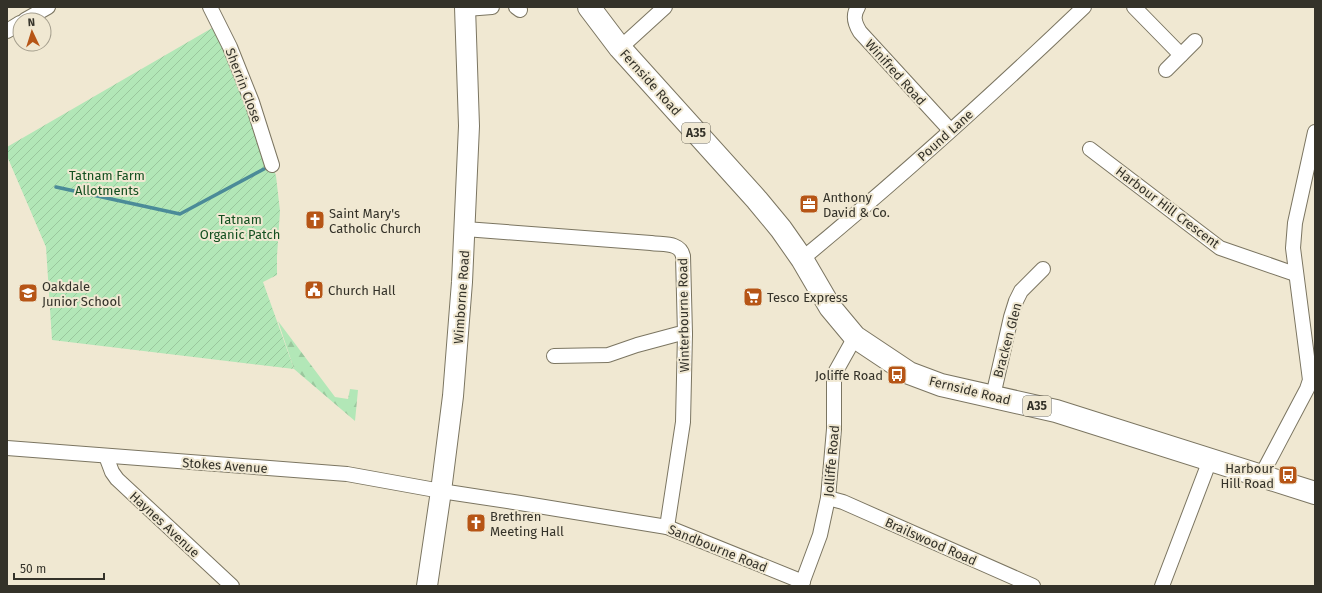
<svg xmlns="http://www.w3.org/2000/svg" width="1322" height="593" viewBox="0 0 1322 593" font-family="'Fira Sans',sans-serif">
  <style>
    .forest { fill: url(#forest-firs) }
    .garden { fill: url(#garden-furrows) }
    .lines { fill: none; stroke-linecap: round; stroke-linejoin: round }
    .stream { stroke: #4b8b98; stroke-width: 3.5 }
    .street-casing { stroke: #7b7561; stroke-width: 16 }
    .secondary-casing { stroke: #7b7561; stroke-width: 22 }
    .highway-casing { stroke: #7b7561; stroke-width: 24 }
    .street { stroke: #fff; stroke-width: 14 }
    .secondary { stroke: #fff; stroke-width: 20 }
    .highway { stroke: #fff; stroke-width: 22 }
    .labels { text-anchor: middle; stroke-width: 4; stroke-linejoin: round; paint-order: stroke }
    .shield { fill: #f0e8d2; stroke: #6c695c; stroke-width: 1 }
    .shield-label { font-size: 12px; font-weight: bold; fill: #343229 }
    .street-label { font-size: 13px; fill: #343229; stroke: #f0e8d2 }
    .park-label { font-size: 13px; fill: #134f20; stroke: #f0e8d2 }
    .poi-label { font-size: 13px; fill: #343229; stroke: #f0e8d2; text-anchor: start }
  </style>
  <defs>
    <pattern id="forest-firs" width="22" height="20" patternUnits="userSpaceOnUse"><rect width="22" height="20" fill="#b2e7b7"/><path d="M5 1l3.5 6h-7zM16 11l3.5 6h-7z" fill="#9ac79d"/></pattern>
    <pattern id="garden-furrows" width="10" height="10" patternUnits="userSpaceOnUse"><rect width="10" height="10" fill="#b2e7b7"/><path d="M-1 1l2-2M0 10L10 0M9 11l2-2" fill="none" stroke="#9ac79d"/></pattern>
  </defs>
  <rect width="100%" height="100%" fill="#f0e8d2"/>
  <polygon class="forest" points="278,321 335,397 348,399 350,389 358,390 355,421 294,369"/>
  <polygon class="garden" points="219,24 252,102 276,176 280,211 277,256 277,275 263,282 294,369 52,340 46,247 7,156 7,147"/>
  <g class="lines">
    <polyline class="stream" points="56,187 180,214 264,169"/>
    <g class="street-casing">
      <g id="street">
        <polyline points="210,7 230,47 252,102 272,165"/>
        <polyline points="516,7 520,10"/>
        <path d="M858,7C852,16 855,24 860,32L950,130"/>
        <polyline points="1134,7 1181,55"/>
        <polyline points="466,9 492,7"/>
        <polyline points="25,20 48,7"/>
        <polyline points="7,31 20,23"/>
        <polyline points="620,48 665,7"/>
        <polyline points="1166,70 1195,41"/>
        <polyline points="1090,149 1220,248 1295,274"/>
        <path d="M465,229L651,243C663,245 680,242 683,256L685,334L683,422L667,527"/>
        <path d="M802,259C899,179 993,94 1084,7"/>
        <polyline points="554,356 608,355 637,345 678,334 685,334"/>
        <polyline points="993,396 1011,317 1016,301 1021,291 1043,269"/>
        <polyline points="7,448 347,474 441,491 520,503 667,527 803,582"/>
        <polyline points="106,456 112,472 117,479 232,586"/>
        <polyline points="1261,476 1307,389 1310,380 1293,248 1295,223 1315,132"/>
        <polyline points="828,498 843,502 1033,586"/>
        <polyline points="801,586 820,535 828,498 834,429 834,381 836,371 855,337"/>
        <polyline points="1162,586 1210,460"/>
      </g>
    </g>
    <g class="secondary-casing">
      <polyline id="secondary" points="427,586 441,491 453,396 462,282 469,126 465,7"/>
    </g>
    <g class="highway-casing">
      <polyline id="highway" points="589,7 620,48 757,200 781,229 802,259 830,307 855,337 909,373 941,385 1056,411 1315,493"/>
    </g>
    <use href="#street" class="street"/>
    <use href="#secondary" class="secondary"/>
    <use href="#highway" class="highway"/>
  </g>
  <defs>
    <g id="office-square" transform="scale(1)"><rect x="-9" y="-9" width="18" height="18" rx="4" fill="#b65516" stroke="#f0e8d2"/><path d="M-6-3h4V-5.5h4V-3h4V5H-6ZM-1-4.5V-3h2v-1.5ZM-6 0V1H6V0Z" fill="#fff"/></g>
    <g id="church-square" transform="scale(1)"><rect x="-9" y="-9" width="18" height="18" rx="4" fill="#b65516" stroke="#f0e8d2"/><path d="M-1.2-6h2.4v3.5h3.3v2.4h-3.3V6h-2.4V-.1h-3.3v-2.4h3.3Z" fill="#fff"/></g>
    <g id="civic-square" transform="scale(1)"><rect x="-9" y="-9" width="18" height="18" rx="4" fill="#b65516" stroke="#f0e8d2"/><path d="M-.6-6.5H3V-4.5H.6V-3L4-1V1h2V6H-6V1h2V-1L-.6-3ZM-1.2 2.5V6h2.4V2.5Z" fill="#fff"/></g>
    <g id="school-square" transform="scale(1)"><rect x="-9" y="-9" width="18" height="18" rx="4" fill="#b65516" stroke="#f0e8d2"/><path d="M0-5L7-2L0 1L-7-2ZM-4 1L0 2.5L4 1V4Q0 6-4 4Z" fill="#fff"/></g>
    <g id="supermarket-square" transform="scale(1)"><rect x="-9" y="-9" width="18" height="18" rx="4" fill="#b65516" stroke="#f0e8d2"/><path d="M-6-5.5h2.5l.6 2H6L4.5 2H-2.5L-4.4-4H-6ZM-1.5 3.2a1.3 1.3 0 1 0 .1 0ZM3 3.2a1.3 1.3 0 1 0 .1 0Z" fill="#fff"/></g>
    <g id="bus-square" transform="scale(1)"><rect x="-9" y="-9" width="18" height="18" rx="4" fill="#b65516" stroke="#f0e8d2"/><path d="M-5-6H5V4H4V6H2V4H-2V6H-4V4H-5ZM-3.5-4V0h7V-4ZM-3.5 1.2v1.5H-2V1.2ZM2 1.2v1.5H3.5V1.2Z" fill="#fff"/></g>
  </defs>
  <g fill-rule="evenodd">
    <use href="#office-square" x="809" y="204"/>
    <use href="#church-square" x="315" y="220"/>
    <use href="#civic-square" x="314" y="290"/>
    <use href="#school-square" x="28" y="293"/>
    <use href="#supermarket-square" x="753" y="297"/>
    <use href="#bus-square" x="897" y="375"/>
    <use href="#bus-square" x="1288" y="475"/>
    <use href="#church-square" x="476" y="523"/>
  </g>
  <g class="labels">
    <g class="shield">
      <rect x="682" y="123" width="28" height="20" rx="3"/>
      <rect x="1023" y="396" width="28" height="20" rx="3"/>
    </g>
    <g class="shield-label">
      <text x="696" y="137">A35</text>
      <text x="1037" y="410">A35</text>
    </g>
    <g class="street-label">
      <text transform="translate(896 72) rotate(48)" y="5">Winifred Road</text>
      <text transform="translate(651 82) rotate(48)" y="5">Fernside Road</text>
      <text transform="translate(244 85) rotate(69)" y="5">Sherrin Close</text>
      <text transform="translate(945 135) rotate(-42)" y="5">Pound Lane</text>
      <text transform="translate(1168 207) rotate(37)" y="5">Harbour Hill Crescent</text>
      <text transform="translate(461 297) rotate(-86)" y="5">Wimborne Road</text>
      <text transform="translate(683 315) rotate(-91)" y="5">Winterbourne Road</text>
      <text transform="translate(1007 340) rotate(-75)" y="5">Bracken Glen</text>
      <text transform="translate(970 390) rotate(14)" y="5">Fernside Road</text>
      <text transform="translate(831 461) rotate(-85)" y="5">Jolliffe Road</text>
      <text transform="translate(225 465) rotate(4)" y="5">Stokes Avenue</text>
      <text transform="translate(165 524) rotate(43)" y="5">Haynes Avenue</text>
      <text transform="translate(931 541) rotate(24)" y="5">Brailswood Road</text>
      <text transform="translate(718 548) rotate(22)" y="5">Sandbourne Road</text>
    </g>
    <g class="park-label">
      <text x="107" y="180">Tatnam Farm<tspan x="107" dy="15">Allotments</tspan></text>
      <text x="240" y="224">Tatnam<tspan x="240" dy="15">Organic Patch</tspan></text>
    </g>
    <g class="poi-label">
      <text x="823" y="202">Anthony<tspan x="823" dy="15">David &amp; Co.</tspan></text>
      <text x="329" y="218">Saint Mary's<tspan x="329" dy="15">Catholic Church</tspan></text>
      <text x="42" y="291">Oakdale<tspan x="42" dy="15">Junior School</tspan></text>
      <text x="328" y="295">Church Hall</text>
      <text x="767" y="302">Tesco Express</text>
      <text x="883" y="380" text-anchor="end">Joliffe Road</text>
      <text x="1274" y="473" text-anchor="end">Harbour<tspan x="1274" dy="15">Hill Road</tspan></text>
      <text x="490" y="521">Brethren<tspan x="490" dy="15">Meeting Hall</tspan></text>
    </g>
  </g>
  <rect width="1322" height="593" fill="none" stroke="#343229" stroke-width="16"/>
  <g transform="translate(32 32) rotate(356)"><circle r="19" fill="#f0e8d2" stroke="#a59f8e"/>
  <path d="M0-3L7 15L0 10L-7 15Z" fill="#b65516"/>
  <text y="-6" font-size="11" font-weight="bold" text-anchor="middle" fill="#343229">N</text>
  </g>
  <path d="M14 573v6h90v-6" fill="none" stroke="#343229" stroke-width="2"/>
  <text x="20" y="573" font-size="12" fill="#343229" stroke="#f0e8d2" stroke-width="3" paint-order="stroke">50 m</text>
</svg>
